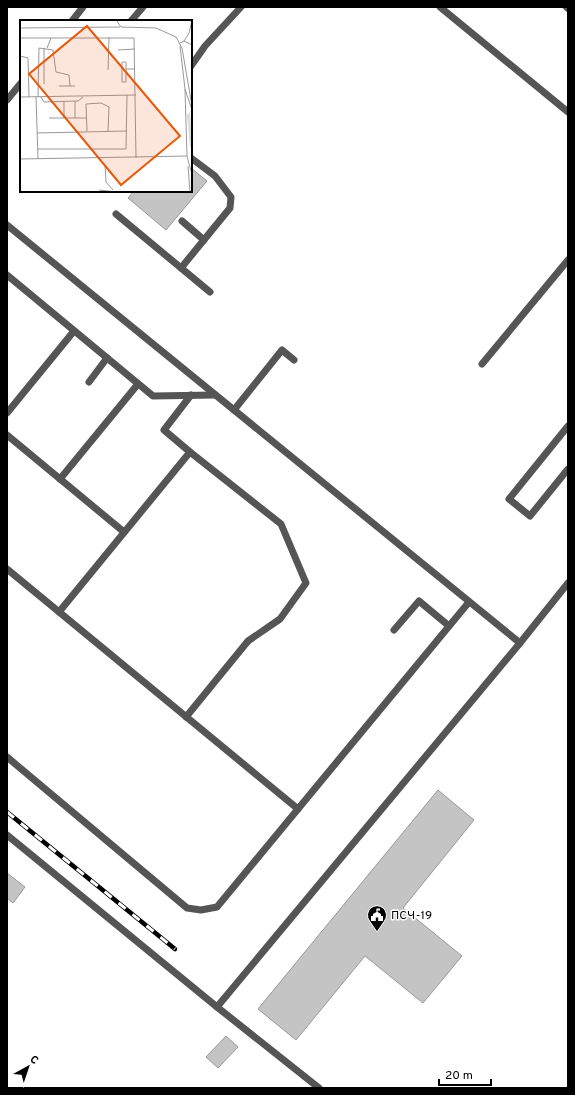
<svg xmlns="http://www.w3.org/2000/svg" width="575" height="1095" viewBox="0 0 575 1095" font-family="Overpass,sans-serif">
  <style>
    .building { fill: #c4c4c4; stroke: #999 }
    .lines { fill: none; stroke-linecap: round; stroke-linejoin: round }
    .lane { stroke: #555; stroke-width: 7 }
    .street { stroke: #555; stroke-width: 8 }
    .rail-casing { stroke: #000; stroke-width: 4.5 }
    .rail { stroke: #fff; stroke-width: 3; stroke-dasharray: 9; stroke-linecap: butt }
    .labels { text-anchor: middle; stroke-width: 3; stroke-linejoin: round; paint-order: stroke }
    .poi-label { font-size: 12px; fill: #000; stroke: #fff; text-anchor: start }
    .inset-road { fill: none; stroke: #999; stroke-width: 1 }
    .view { fill: #e8590c; fill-opacity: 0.15; stroke: #e8590c; stroke-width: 2 }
    .inset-edge { fill: none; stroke: #000; stroke-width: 2 }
  </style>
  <rect width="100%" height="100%" fill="#fff"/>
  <g class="building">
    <polygon points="191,168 207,181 166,230 128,198 134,191 191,191"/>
    <polygon points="438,790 474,820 403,908 462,956 423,1003 365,956 296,1040 258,1009"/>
    <polygon points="7,873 25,887 13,903 7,898"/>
    <polygon points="226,1036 238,1047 218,1068 206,1057"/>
  </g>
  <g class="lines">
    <g class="lane">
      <polyline points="440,7 568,112"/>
      <polyline points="72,21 83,7"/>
      <polyline points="131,21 143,7"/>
      <polyline points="191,66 205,46 241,7"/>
      <polyline points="7,100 21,83"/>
      <polyline points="116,214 210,292"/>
      <polyline points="182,221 204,240"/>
      <polyline points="7,225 520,643"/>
      <polyline points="181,268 230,208 231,197 215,176 191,158"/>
      <polyline points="7,275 153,396 215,395"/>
      <polyline points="482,364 568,260"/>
      <polyline points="89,382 107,358"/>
      <polyline points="234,410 282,350 294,360"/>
      <polyline points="7,413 74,331"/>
      <polyline points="568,426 509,499 530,516 568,469"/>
      <polyline points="7,435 124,532"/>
      <polyline points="190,452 164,430 191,395"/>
      <polyline points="60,479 138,384"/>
      <polyline points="7,569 298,809"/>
      <polyline points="59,612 190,452 281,524 306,583 280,619 248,641 186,717"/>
      <polyline points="394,630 419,601 449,626"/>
      <polyline points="7,757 187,908 201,910 217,907 469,602"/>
      <polyline points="7,835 217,1007 319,1088"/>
      <polyline points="217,1007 520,643 568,583"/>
    </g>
    <polyline class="street" points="567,7 568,8"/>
    <g class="rail-casing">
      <polyline id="rail" points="7,812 175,949"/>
    </g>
    <use href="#rail" class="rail"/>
  </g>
  <defs>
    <g id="civic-pin" transform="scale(1)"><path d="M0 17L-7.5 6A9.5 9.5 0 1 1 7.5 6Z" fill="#000" stroke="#fff"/><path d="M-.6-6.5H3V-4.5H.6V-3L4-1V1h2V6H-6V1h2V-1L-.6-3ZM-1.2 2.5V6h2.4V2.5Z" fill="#fff"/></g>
  </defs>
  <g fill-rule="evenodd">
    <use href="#civic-pin" x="377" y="915"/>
  </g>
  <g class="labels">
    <g class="poi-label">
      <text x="391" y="919">ПСЧ-19</text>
    </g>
  </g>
  <g transform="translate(20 20)">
    <rect width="172" height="172" fill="#fff"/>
    <path d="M170,92L172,126L170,127L167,95Z" fill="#dcdcdc"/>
    <path class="inset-road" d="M96,0L101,7L136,8L156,17L162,28L172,86M0,8L100,7M0,18H31M164,21L169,13L172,0M160,23L164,21L172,25M160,26L165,69L172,90M24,28V64M27,28L31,18H114L116,138M98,30L115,29M0,36L8,38L9,77M106,49V62H102V42H106V49H115M88,50L89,17M39,66H55M165,69L167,136L171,151M0,77L116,75M16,77L18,139M18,77L19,28L33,30L36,52L49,55L50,66M21,77L24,82L58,81L63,77M44,81V98M55,81V98M29,98H66M67,111L66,84L81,83L89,87L88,111M17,113L107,111M17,129H106L107,75M0,139L167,136M172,139V166M85,145L86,162L93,170M168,146L170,172M79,170L97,172"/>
    <path class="view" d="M67,6L160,116L101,165L9,54Z"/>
    <rect width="172" height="172" class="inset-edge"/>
  </g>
  <rect width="575" height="1095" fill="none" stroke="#000000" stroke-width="16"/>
  <g transform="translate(28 1067) rotate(40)" stroke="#ffffff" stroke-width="3" paint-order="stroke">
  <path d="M0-3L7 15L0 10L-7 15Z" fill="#000000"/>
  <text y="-6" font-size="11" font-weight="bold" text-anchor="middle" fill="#000000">С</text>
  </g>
  <path d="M439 1079v6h52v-6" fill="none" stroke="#000000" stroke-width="2"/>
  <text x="445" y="1079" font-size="12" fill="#000000" stroke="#ffffff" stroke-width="3" paint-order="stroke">20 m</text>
</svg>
